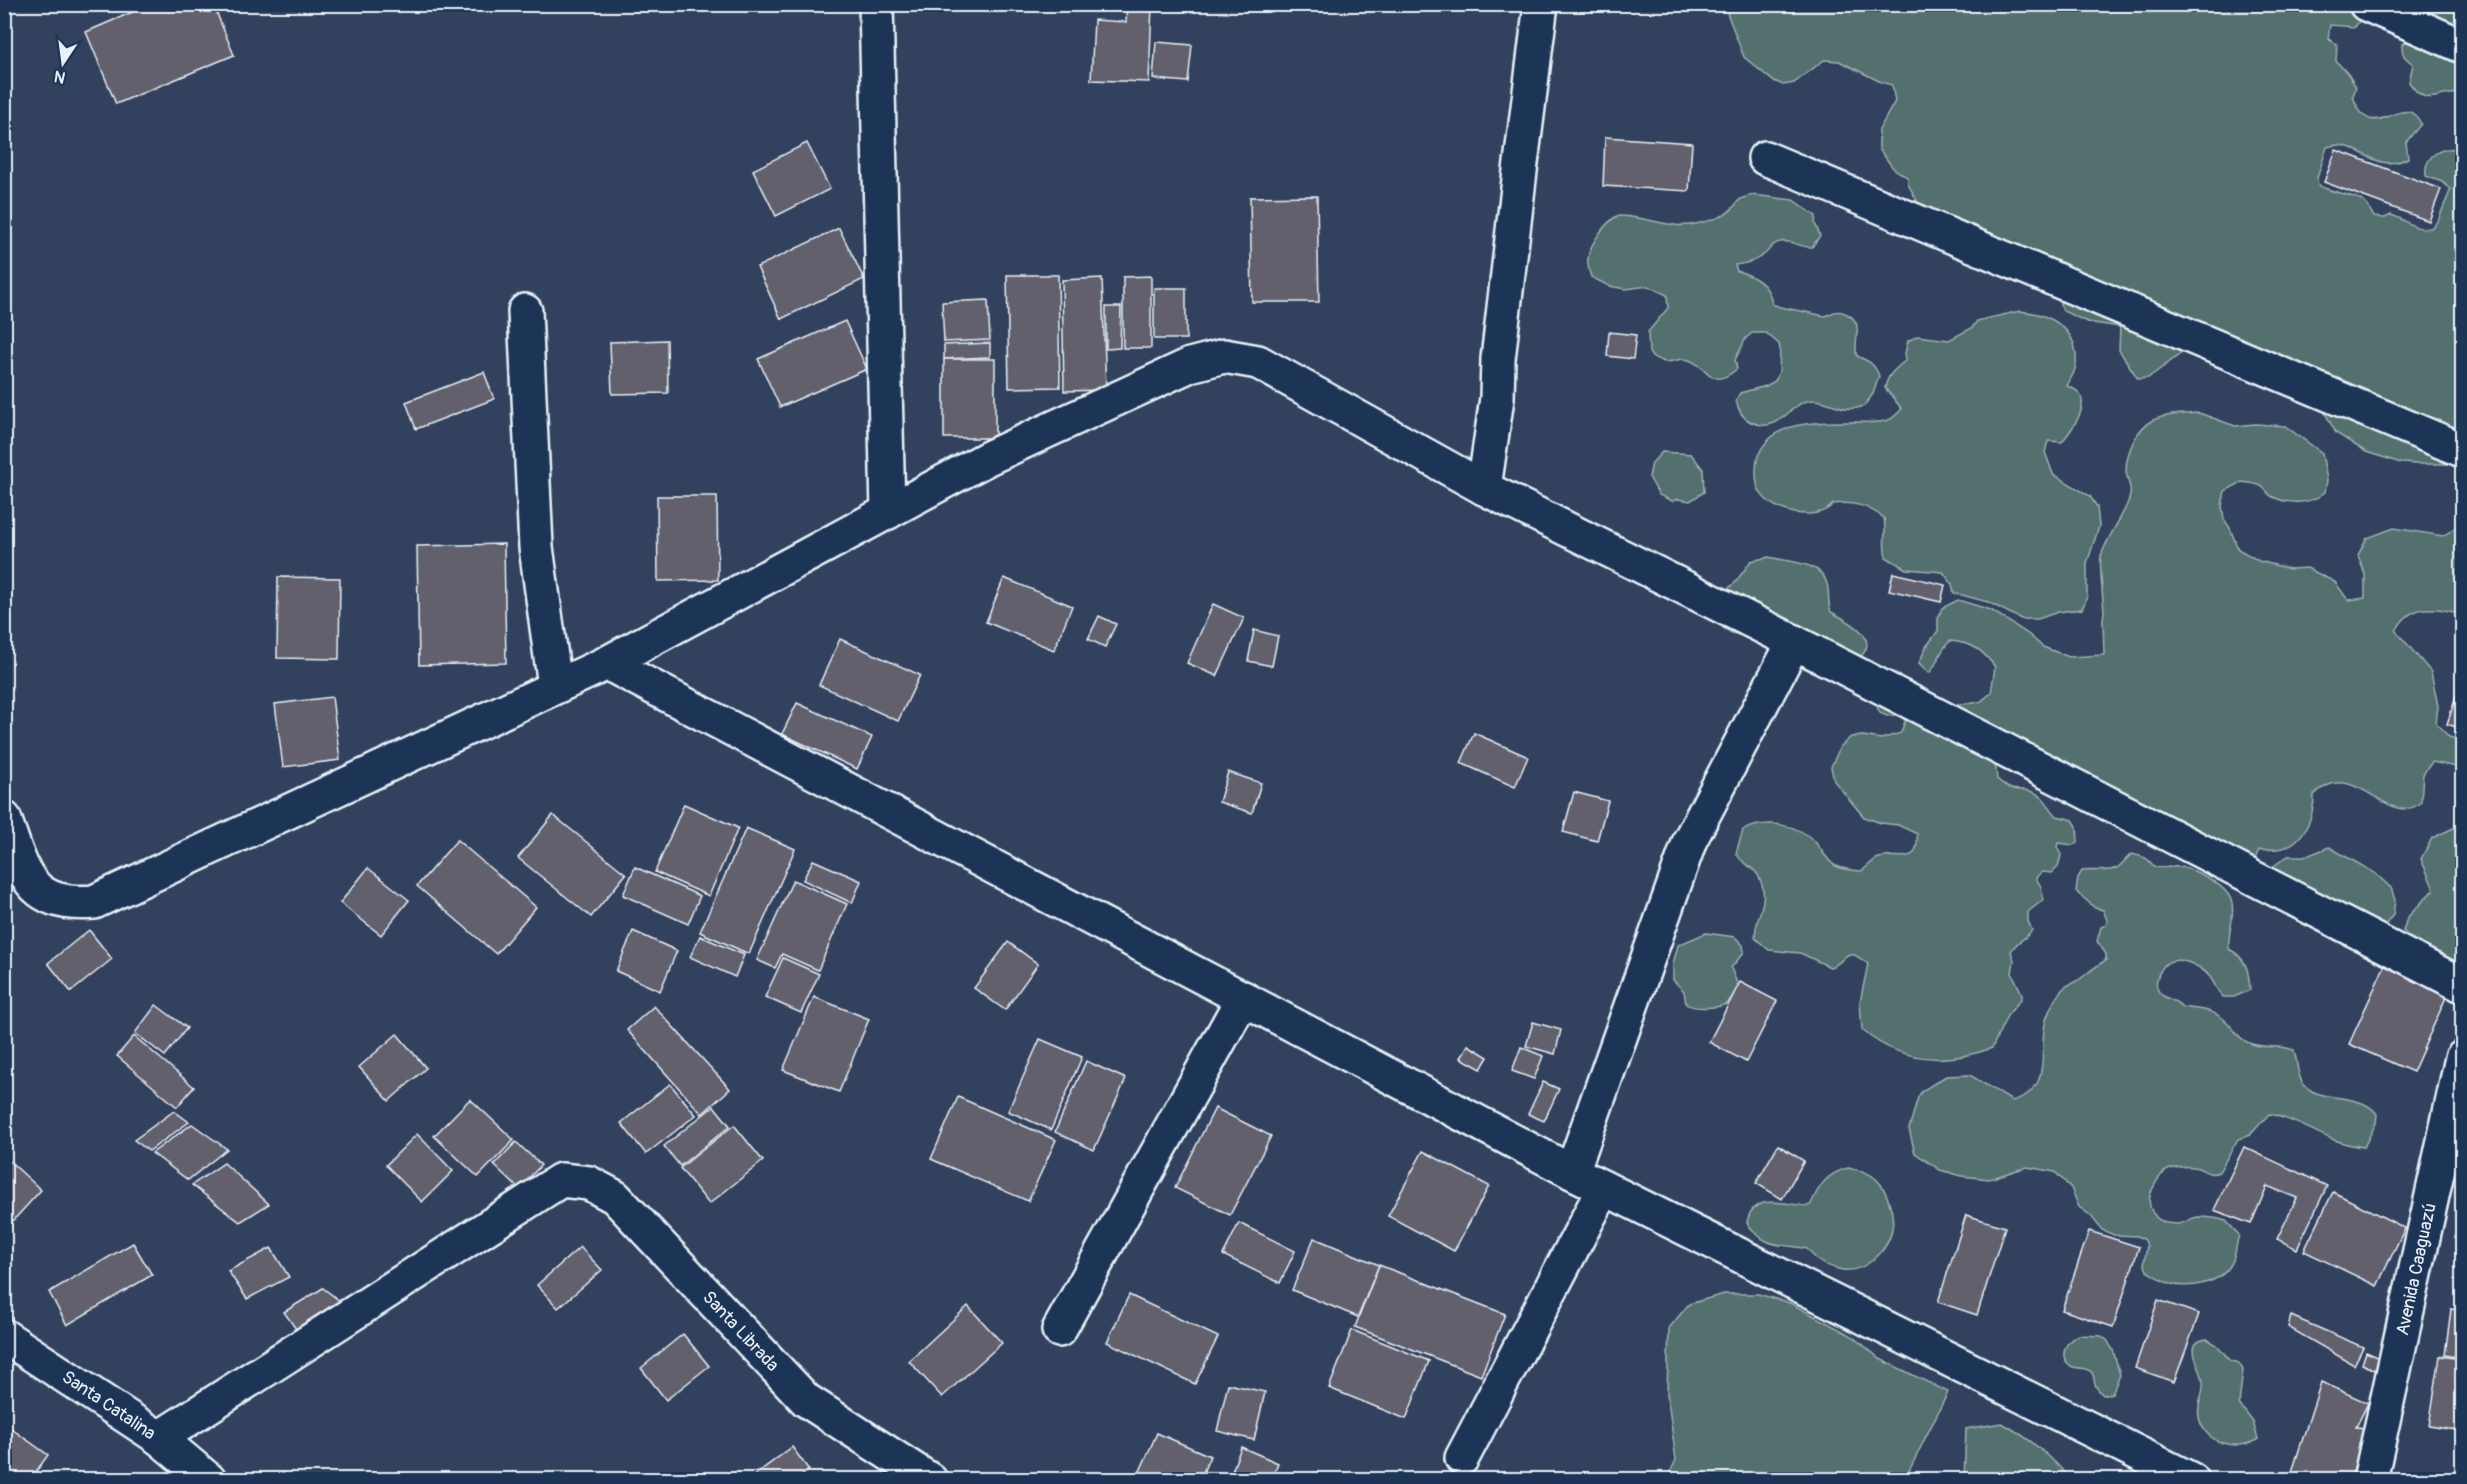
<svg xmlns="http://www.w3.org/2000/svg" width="2467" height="1484" viewBox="0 0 2467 1484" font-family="Pangolin,sans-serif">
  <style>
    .green { fill: #53706e; stroke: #9eb0b3; stroke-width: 1.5 }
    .building { fill: #63606e; stroke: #e8f1f8; stroke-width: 1.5 }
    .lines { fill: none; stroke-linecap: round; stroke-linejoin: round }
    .minor-casing { stroke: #e8f1f8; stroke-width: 38 }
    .minor { stroke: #1d3557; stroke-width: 33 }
    .labels { text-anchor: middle; stroke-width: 5; stroke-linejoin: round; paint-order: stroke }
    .street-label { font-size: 18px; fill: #e8f1f8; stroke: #1d3557 }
  </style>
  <rect width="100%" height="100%" fill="#32425e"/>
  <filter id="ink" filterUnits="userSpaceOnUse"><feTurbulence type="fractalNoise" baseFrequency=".0167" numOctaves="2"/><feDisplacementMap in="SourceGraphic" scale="12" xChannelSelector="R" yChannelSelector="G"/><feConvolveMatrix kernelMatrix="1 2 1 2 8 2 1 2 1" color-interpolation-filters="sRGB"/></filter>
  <g filter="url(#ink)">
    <g class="green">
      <path d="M2300,4L2303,9L2308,4L2462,5V94C2438,90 2428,111 2409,82L2413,64C2405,58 2401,55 2402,44L2409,40C2397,34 2383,32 2371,25L2369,16L2362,17L2355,27L2330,25L2328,39L2337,44L2336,61L2348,74L2356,87L2353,96C2371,152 2404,86 2421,124L2406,142L2408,158C2372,176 2359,137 2327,147L2317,178L2318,185C2332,194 2356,193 2367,205C2370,208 2371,213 2374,217L2385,218L2391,215C2406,219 2414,231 2431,228L2438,220L2451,189L2442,182L2426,176C2423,153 2444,147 2462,149V459L2447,464H2416L2401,463L2366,452L2336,433L2310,386L2183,352L2148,378L2138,379L2119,350L2120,327L2087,322L2063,311L2049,277L1922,210L1908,184V178L1893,168L1879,149V130L1895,101L1892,85L1881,82L1839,61L1824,60L1794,83L1783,85L1772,80L1744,57L1724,5Z"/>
      <path d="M1753,195L1793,200L1816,216L1815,223L1820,236L1812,247C1800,248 1791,239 1780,242C1770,244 1770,252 1762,256C1753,262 1745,264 1735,265L1737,271C1754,276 1770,284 1772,304L1780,307L1825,316C1833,312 1839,309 1847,314C1866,324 1852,341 1857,356C1870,362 1874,363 1879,376L1873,394L1864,406C1843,414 1833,401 1814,400C1790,399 1782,436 1751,422C1742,418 1738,409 1736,400L1740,393L1766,386L1775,381L1779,372L1780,349L1779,344L1766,333H1752L1746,338L1735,360L1737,369C1710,391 1711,368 1689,360C1682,357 1673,362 1665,362C1661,361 1656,358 1652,357L1649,352L1648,332L1668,308L1667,295L1648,286L1626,289L1609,286L1591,277C1589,271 1587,265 1588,258C1590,244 1605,223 1617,216C1644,215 1670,230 1696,224C1705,222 1720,218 1727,213C1741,204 1731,200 1753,195Z"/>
      <path d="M2020,311C2050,314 2079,328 2076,364C2076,371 2070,379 2067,386C2098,395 2074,427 2062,442L2048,441L2045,452L2053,474L2090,496L2097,507L2099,527L2087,563V597L2082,609L2058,612L2038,619H2021L1988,602L1954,593L1952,584L1943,572L1906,569L1886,557C1882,543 1887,532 1884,518C1868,506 1853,501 1833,504C1817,523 1772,513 1760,492C1755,483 1755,466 1758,456C1773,418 1823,422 1856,422C1866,422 1878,424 1888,420C1893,419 1898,413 1902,409L1885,388C1888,374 1895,369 1906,360L1905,353L1908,341L1917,336L1949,340L1972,328L1977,321Z"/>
      <path d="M2199,413L2235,426L2255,424L2285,426L2322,453L2327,480L2325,492C2310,505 2289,505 2271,496C2267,493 2265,488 2261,486C2256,483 2248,483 2242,482L2225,491L2222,506L2224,519L2230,528L2238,549L2259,561L2290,569L2307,568L2335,582L2348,600L2365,598V575L2358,555L2367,538L2394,528L2443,536L2462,523V614C2436,607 2410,602 2396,631L2431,672L2438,706L2436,723L2449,737L2462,741V768L2432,762L2423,774L2421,802C2389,832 2355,754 2314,795C2314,816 2305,841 2283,848C2276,850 2267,849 2259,850L2253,863L2086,811L2079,807L2077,789L1995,761L1997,779C2016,796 2014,786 2033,792C2045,796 2049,808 2057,816L2073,820L2077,826L2078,842L2073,845L2058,843L2057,847L2061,855L2058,867L2052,873L2042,872L2036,878L2041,887L2043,900L2028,912V921L2032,930C2026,940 2015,941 2011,952L2014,960L2012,973L2022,994V998L2007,1016L1992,1048C1945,1065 1901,1063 1862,1030L1860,1002L1868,964C1842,943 1850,961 1830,967L1800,953L1769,950L1755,938C1755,914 1771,902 1759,877C1754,866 1743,866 1736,853L1743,830C1767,819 1797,823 1816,843C1822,850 1826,859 1834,865C1842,870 1852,870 1861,871C1867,868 1871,862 1876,859C1895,850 1920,870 1917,834L1898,825L1881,823L1864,817L1834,781L1831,767L1840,747L1851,737L1863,736L1881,739L1901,733L1906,718L1902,714L1887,716L1880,713L1877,707L1878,699L1948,706L1980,702L1991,693L1995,667C1982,649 1972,643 1950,641C1939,651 1936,668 1929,673L1919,663L1926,647L1938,631V619L1942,608L1958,600L1991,610L2028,634L2043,647L2069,657L2104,655L2103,619L2104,611C2103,600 2099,564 2101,556C2107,537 2121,520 2128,502C2134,488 2127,483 2126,471C2126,454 2136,428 2153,420C2167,414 2184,414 2199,413Z"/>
      <polygon points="1662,452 1691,454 1703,469 1704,492 1690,501 1678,499 1672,501 1659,495 1649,477 1652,463"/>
      <path d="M1769,557C1786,562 1822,561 1827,584C1830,594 1827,602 1831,612C1855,624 1887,642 1850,665C1842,670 1835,676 1825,675C1813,674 1802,667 1791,661L1789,653L1750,638L1732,633L1723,628L1719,617L1723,592L1735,583L1751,561Z"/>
      <polygon points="2462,824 2462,962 2428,956 2403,931 2407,918 2434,889 2421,859 2432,838"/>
      <polygon points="2329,847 2375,873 2391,888 2395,900 2393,915 2375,938 2351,943 2334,939 2311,923 2268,870 2288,856 2307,856"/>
      <path d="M2132,854C2136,855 2142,856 2145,858C2150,860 2151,865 2156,867C2163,869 2172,866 2180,867C2196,870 2228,885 2232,903C2235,919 2227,934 2229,949C2247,958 2249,972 2250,990L2234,997H2223C2217,991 2215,984 2210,977C2200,964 2171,951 2161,970C2158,975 2155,981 2157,988C2161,1000 2175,998 2182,1007C2201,1010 2212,1008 2227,1022C2234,1029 2238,1038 2247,1042C2262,1050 2279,1044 2294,1050C2297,1060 2297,1073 2302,1082C2316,1105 2359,1090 2377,1114L2376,1123L2364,1147C2327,1144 2305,1121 2269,1114L2250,1135L2238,1139L2219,1172C2209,1176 2206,1171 2198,1168C2190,1165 2178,1167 2170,1169C2162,1172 2158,1178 2154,1186C2143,1205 2153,1224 2176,1224C2185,1224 2190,1218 2198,1217C2208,1217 2217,1218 2226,1221L2239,1235C2235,1246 2237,1256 2230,1266C2220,1283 2190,1289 2171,1284C2162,1281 2155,1276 2147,1271L2144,1263L2147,1246L2145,1240L2138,1236L2114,1235L2102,1230L2091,1216L2079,1207L2071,1188L2055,1172L2027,1167L1989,1179L1962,1176L1940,1170L1915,1153L1909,1129L1918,1097L1922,1091L1946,1076L1970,1075L2012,1101C2055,1089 2037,1051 2046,1020C2049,1010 2055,999 2061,991C2065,985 2074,983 2080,979C2089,972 2096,966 2106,960V954L2097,941L2101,927L2106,925L2107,920L2103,910L2095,908L2076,891L2078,878L2082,871C2093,869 2107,873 2117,868C2123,864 2127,857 2132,854Z"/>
      <path d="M1706,933L1735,937L1743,945L1744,952L1731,968L1738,986C1736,991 1732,998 1728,1002C1723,1009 1693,1009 1686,1004L1684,991L1673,980V964L1678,945Z"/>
      <path d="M1848,1168C1859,1170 1870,1172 1878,1181C1887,1190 1895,1216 1892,1229C1888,1252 1862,1276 1838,1269C1831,1267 1822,1264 1816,1259C1813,1256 1811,1252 1807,1249C1779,1242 1768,1251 1747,1223C1752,1191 1785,1205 1808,1206L1811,1204C1819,1185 1828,1173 1848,1168Z"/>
      <polygon points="1724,1294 1758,1294 1790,1303 1854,1337 1880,1359 1948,1392 1905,1479 1667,1479 1676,1460 1667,1393 1669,1328 1689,1304"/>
      <path d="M2078,1335L2101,1336L2107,1340L2113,1350L2120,1375L2112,1393L2103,1395C2100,1392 2096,1388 2095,1384C2093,1379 2095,1374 2090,1371C2084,1367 2076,1369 2071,1366C2057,1356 2066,1341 2078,1335Z"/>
      <path d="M2207,1339L2217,1345L2230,1360L2239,1363L2243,1370L2239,1404L2253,1422L2258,1439C2238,1452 2204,1444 2199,1417C2196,1404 2205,1393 2203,1381C2202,1368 2181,1342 2207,1339Z"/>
      <path d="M2002,1423C2029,1438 2051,1455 2070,1479H1964L1966,1429Z"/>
    </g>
    <g class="building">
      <polygon points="151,4 213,4 234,55 116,104 86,32"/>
      <polygon points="1127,4 1152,4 1149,82 1091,80 1094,20 1126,22"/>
      <polygon points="1156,42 1192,45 1188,82 1153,79"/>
      <polygon points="1605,137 1692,143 1689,191 1603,186"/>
      <polygon points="807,143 830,189 776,216 753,170"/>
      <polygon points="2336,150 2441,189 2429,221 2324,182"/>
      <polygon points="1317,196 1319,302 1252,302 1250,197"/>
      <polygon points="839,228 864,279 781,319 757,267"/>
      <polygon points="1007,275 1058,275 1060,387 1009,388"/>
      <polygon points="1151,276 1151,348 1123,348 1123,277"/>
      <polygon points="1102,278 1106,390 1064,391 1062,280"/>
      <rect x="1154" y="288" width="32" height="51"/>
      <polygon points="988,300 990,340 944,342 942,302"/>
      <polygon points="1106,307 1121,307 1120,348 1106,349"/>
      <polygon points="845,321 867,369 780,407 758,359"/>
      <polygon points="1609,332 1636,335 1633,359 1607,356"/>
      <polygon points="667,340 668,393 612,394 610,342"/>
      <polygon points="990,343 990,357 944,359 944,345"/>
      <rect x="944" y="359" width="51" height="79"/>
      <polygon points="484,372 494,399 416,429 406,402"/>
      <polygon points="657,496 717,496 718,580 658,581"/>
      <polygon points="504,544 506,663 419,665 417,546"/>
      <polygon points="1893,573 1945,585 1941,602 1889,590"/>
      <polygon points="278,577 340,578 339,659 277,658"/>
      <polygon points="1004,578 1072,606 1054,650 986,622"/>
      <polygon points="1213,604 1244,618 1217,676 1187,663"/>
      <polygon points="1099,616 1116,624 1105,647 1088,639"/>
      <polygon points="1254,630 1278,636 1272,666 1248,661"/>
      <polygon points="840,639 920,675 898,721 819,685"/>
      <polygon points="2458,691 2462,692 2462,729 2447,724"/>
      <polygon points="332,697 340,760 283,767 275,704"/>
      <polygon points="797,703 872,737 857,769 782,734"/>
      <polygon points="1474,733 1528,757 1515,787 1461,763"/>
      <polygon points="1228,772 1261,783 1252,813 1219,802"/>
      <polygon points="1574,792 1608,801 1597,841 1563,832"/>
      <polygon points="684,804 738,828 709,896 655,872"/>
      <polygon points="553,815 626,874 591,917 518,858"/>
      <polygon points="746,828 795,849 749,954 700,932"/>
      <polygon points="457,840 536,907 496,954 417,886"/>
      <polygon points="813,860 861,881 852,903 803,880"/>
      <polygon points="635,867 700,896 688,924 623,895"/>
      <polygon points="368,868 409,900 381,935 340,903"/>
      <polygon points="793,880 847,904 818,970 782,954 775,968 757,960"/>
      <polygon points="89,930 112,959 71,992 48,963"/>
      <polygon points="633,931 677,951 660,991 616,971"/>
      <polygon points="700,936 744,955 735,977 690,957"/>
      <polygon points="1008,942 1038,964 1005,1010 974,988"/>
      <polygon points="783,958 819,974 801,1013 765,997"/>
      <polygon points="2385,965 2448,993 2413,1072 2349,1044"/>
      <polygon points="1740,982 1777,1001 1746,1062 1709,1042"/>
      <polygon points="814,997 869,1019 839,1092 783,1070"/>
      <polygon points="156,1005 187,1028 165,1056 135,1033"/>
      <polygon points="654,1006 730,1089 702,1114 627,1030"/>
      <polygon points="1533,1022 1561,1030 1555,1054 1526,1046"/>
      <polygon points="397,1034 426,1068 389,1101 359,1067"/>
      <polygon points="134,1036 194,1087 177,1107 117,1056"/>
      <polygon points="1040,1039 1082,1057 1051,1130 1008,1111"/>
      <polygon points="1468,1045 1488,1057 1481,1069 1461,1058"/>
      <polygon points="1521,1047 1543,1056 1534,1079 1512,1071"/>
      <polygon points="1086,1061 1126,1079 1094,1150 1055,1132"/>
      <polygon points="1543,1082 1559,1089 1544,1121 1528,1114"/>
      <polygon points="670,1084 696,1115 646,1154 621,1123"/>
      <polygon points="958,1097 1056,1140 1028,1201 931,1159"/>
      <polygon points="470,1099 514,1140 478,1177 434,1136"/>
      <polygon points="714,1106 730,1126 680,1166 664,1146"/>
      <polygon points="1215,1108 1271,1136 1230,1215 1175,1188"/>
      <polygon points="174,1111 189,1122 149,1151 134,1140"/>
      <polygon points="192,1124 227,1149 188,1180 152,1153"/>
      <polygon points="734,1125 763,1161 709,1204 680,1168"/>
      <polygon points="417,1134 453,1171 422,1202 386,1165"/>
      <polygon points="516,1142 541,1165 519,1189 494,1165"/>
      <polygon points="1778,1145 1804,1161 1782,1199 1756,1183"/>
      <polygon points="2244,1147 2327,1186 2297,1249 2277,1239 2297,1198 2267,1186 2251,1224 2214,1210"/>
      <polygon points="1423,1151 1489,1186 1454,1251 1388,1216"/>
      <polygon points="4,1156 41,1190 11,1223 4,1217"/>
      <polygon points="224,1163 269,1204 240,1222 192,1185"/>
      <polygon points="2333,1192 2405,1228 2377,1286 2304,1251"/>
      <polygon points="1966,1215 2005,1227 1977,1315 1938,1302"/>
      <polygon points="1239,1223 1295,1251 1280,1283 1223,1255"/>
      <polygon points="2089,1231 2139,1247 2113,1327 2062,1310"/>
      <polygon points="1314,1238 1379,1265 1358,1317 1292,1290"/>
      <polygon points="133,1243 152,1275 67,1325 49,1292"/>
      <polygon points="580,1247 602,1270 558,1308 537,1285"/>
      <polygon points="271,1248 289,1277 247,1299 228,1271"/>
      <polygon points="1379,1265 1505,1314 1481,1376 1355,1327"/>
      <polygon points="323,1288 349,1308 303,1339 284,1312"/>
      <polygon points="1129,1295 1218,1337 1195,1384 1107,1342"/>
      <polygon points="2158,1300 2199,1314 2174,1382 2135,1368"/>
      <polygon points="968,1306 1002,1343 942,1397 909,1361"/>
      <polygon points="2451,1309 2462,1310 2462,1358 2445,1355"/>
      <polygon points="2291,1316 2363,1347 2354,1365 2288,1327"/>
      <polygon points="1352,1330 1429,1361 1406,1419 1329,1388"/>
      <polygon points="683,1334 709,1366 666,1400 641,1368"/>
      <polygon points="2366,1352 2380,1358 2378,1371 2362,1364"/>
      <polygon points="2440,1356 2462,1359 2462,1431 2429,1426"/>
      <polygon points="2321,1382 2368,1403 2356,1427 2367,1428 2350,1480 2290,1478"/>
      <polygon points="1228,1384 1265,1392 1254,1440 1217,1431"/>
      <polygon points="9,1427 48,1455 30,1480 4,1480 4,1433"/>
      <polygon points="1157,1433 1210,1456 1200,1480 1136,1480"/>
      <polygon points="792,1447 809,1470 795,1480 748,1480"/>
      <polygon points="1241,1447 1278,1463 1271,1480 1229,1480"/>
    </g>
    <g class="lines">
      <g class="minor-casing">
        <g id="minor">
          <polyline points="876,4 888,512"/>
          <polyline points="2366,4 2462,46"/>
          <polyline points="1765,158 2462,450"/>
          <polyline points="525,311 536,547 555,686"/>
          <polyline points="1484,488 1497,398 1498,359 1520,171 1541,4"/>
          <polyline points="607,663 988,458 1190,365 1224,356 1258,362 1484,488 1794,642 2462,985"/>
          <path d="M4,818C23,870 27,908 94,902L607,663L1572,1172L2192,1480"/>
          <polyline points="1572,1172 1690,840 1794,642"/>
          <polyline points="1059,1330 1243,998"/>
          <polyline points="4,1336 159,1438 209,1480"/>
          <polyline points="159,1438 561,1180 589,1183 615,1197 806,1400 930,1480"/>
          <polyline points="1462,1458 1604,1188"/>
          <polyline points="2370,1480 2462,1058"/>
        </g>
      </g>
      <use href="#minor" class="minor"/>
    </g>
  </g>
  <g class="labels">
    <g class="street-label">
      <text transform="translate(2416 1269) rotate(-78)" y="6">Avenida Caaguazú</text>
      <text transform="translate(741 1331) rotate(47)" y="6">Santa Librada</text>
      <text transform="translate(109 1405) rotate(34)" y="6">Santa Catalina</text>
    </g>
  </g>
  <rect width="2467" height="1484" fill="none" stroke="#1d3557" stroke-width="24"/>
  <rect x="12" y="12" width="2443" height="1460" fill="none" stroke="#e8f1f8" stroke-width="2" filter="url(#ink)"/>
  <g transform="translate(63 63) rotate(193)" stroke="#1d3557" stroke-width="4.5" paint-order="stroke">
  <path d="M0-4.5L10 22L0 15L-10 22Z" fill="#e8f1f8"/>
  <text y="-9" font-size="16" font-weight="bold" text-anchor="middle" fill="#e8f1f8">N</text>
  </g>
</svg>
